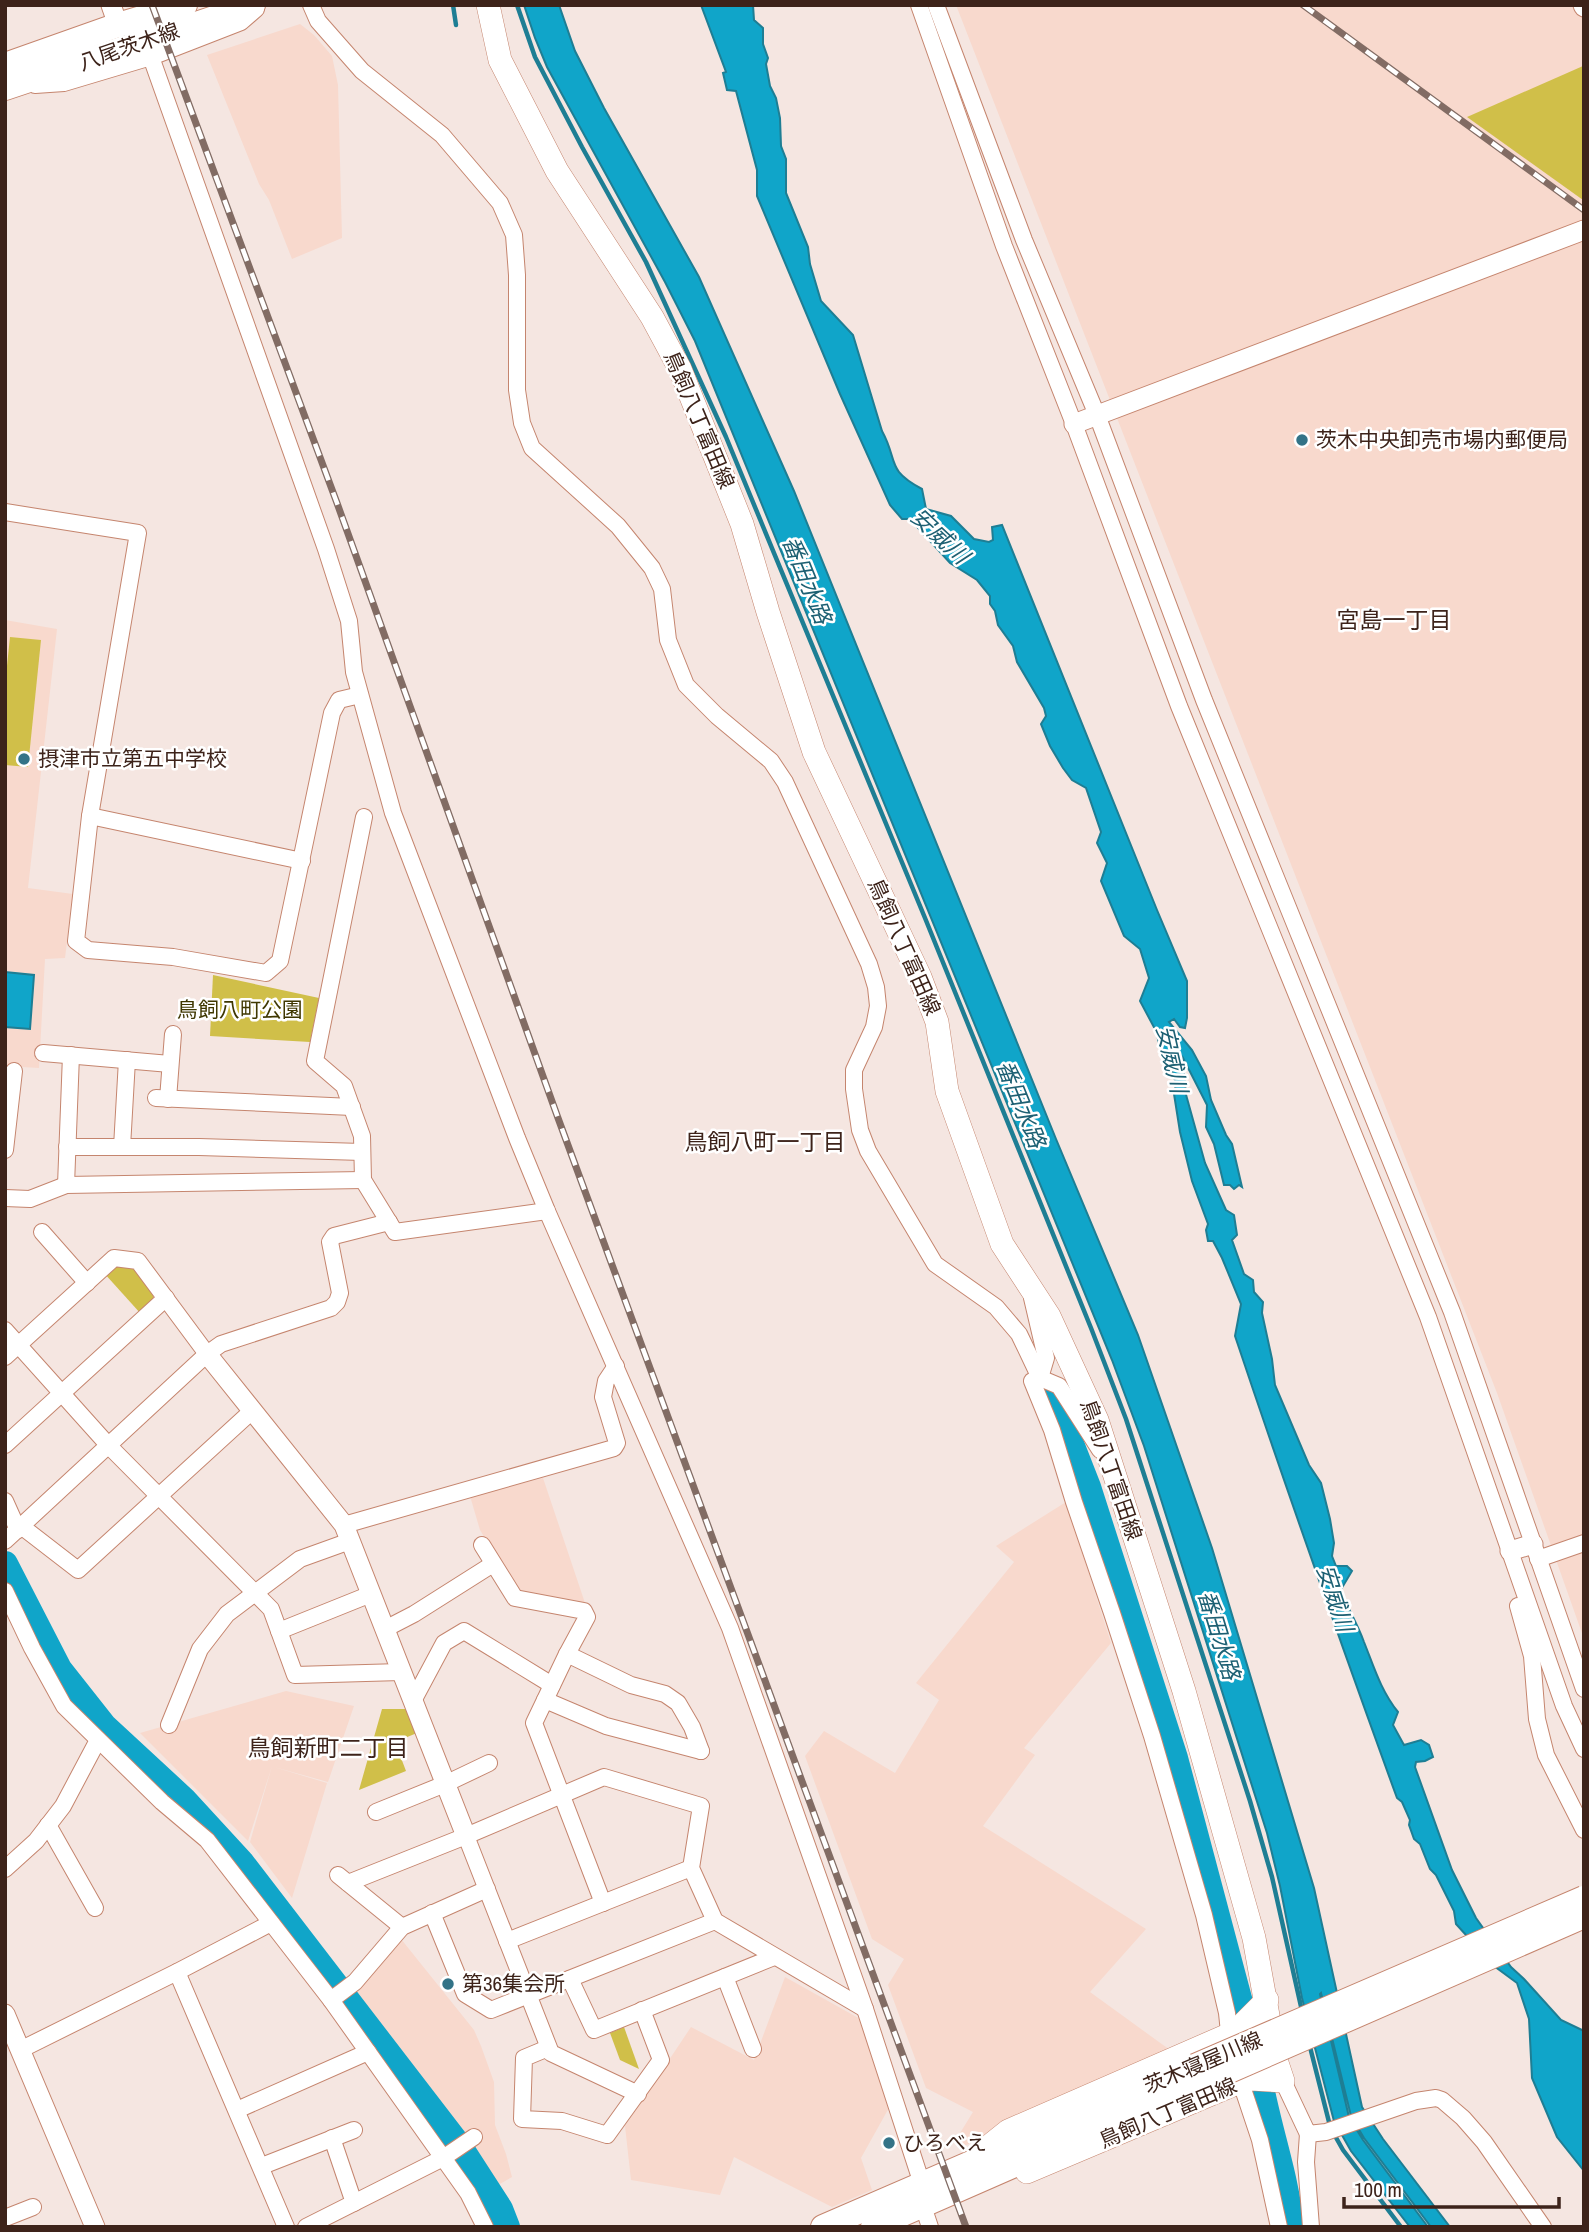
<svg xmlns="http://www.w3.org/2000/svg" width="1589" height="2232" viewBox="0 0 1589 2232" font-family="'Archivo Narrow','Noto Sans JP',sans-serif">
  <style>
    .built { fill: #f8d9cd }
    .green { fill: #d0bf49 }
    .water { fill: #10a5c9; stroke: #1e7e94; stroke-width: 2 }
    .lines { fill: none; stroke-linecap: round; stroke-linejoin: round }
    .stream { stroke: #1e7e94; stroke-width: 4.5 }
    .river { stroke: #10a5c9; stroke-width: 26 }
    .minor-casing { stroke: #c5856e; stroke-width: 18 }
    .tertiary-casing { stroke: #c5856e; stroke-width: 21 }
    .secondary-casing { stroke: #c5856e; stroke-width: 24 }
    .primary-casing { stroke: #c5856e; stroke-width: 26 }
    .minor { stroke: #fff; stroke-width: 16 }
    .tertiary { stroke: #fff; stroke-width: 19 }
    .secondary { stroke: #fff; stroke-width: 23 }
    .primary { stroke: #fff; stroke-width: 24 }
    .rail-casing { stroke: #826c64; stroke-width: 7 }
    .rail { stroke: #fff; stroke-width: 4.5; stroke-dasharray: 13; stroke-linecap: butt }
    .primary-bridge-casing { stroke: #c5856e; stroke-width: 26; stroke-linecap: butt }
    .primary-bridge { stroke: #fff; stroke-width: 24 }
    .poi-dot { fill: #337387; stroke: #fff; stroke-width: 2.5 }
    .labels { text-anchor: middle; stroke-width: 5; stroke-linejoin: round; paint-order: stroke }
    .street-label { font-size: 21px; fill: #3d231a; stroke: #fff }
    .poi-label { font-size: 21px; fill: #3d231a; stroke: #fff; text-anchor: start }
    .park-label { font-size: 21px; fill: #3f3700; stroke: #fff }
    .water-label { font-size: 23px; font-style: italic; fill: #1d6073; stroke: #fff }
    .neighbourhood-label { font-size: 23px; fill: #3d231a; stroke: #fff }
  </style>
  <rect width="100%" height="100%" fill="#f5e6e1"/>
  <g class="built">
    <polygon points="956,5 1584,5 1584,1639 1497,1393"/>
    <polygon points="300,24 314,35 332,56 338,85 342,238 292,259 269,200 259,184 207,55"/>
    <polygon points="5,620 57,629 28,888 73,894 65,958 45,959 39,1068 5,1066"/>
    <polygon points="543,1478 586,1606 518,1594 480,1530 470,1496"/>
    <polygon points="1066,1502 1111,1643 1024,1748 1035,1755 983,1826 1146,1929 1090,1992 1170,2050 962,2147 957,2138 973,2112 926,2088 888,1985 904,1959 872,1939 805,1756 824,1731 895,1773 939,1700 916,1683 1014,1562 996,1546"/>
    <polygon points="286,1691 354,1706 328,1782 274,1767 327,1783 292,1898 250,1842 272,1766 248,1841 140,1733"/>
    <polygon points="401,1939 474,2030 481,2046 494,2082 495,2125 506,2154 512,2177 498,2185 355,1991"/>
    <polygon points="785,1977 862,2020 890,2106 861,2158 872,2190 832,2207 734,2157 720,2195 631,2180 625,2126 691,2027 754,2060"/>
  </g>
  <g class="green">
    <polygon points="1583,66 1584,199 1583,200 1467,117"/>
    <polygon points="10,637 41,640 28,767 5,765 5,685"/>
    <polygon points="213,975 319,998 310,1042 210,1036"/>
    <polygon points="111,1265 132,1266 153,1294 153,1303 141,1314 104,1273"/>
    <polygon points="382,1709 407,1709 417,1733 395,1742 406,1771 359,1790"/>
    <polygon points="624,2027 639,2069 620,2060 610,2033"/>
  </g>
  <g class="water">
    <polygon points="524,5 559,5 575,51 604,108 699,277 794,491 1056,1139 1138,1335 1212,1548 1314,1888 1362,2107 1383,2139 1450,2227 1431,2227 1364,2138 1351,2116 1321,1993 1320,1994 1349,2117 1363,2140 1428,2227 1410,2227 1351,2151 1334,2121 1302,1998 1280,1886 1267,1833 1144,1446 1112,1360 695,341 665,282 547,67 535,38"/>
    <path d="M701,5H753L754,20L763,28V44L768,58L766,64L770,86L776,98L780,118L781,146L786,159V193L808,247L810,264L821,301L853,335L882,431C899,462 885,469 922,489L926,509L951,516L974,539L989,542L993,540L992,527L1002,525L1157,910L1187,981V1018L1185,1028L1180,1027L1174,1019L1169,1022L1192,1050L1206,1076L1211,1100L1226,1135L1232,1144L1242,1187L1239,1185L1234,1189L1230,1185H1224L1214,1144L1206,1127L1207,1105L1183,1058C1180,1072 1188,1076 1185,1091L1205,1163L1226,1210L1234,1215L1237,1235L1232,1240L1244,1274L1253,1280L1254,1292L1263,1302L1262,1313L1272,1359L1275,1385L1309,1465L1321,1483L1330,1519L1334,1543L1332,1556L1336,1566H1347L1352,1571L1340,1591C1348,1608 1358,1625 1364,1642C1374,1667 1381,1691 1398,1712L1393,1725L1404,1745L1421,1740L1429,1745L1433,1757L1425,1761L1416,1762L1415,1767L1452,1870L1476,1918L1511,1967L1524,1979L1561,2020L1584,2031V2171L1557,2137L1532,2078L1529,2019L1517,1983L1494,1966L1456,1924L1454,1911L1436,1875L1430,1869L1420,1844L1414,1839L1409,1825L1410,1820L1402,1802L1397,1798C1341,1644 1287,1491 1235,1336L1241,1304L1222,1258L1213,1241H1208L1206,1230L1208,1224L1192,1181L1180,1132L1174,1094L1176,1084L1169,1061L1160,1047L1156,1031L1140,1001L1149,978L1140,949L1124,936L1101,881L1107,863L1097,843L1101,832L1086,788L1072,780L1063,768L1050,746L1041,724L1046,716L1044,708L1017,662L1013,646L998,625L995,611L990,604V596L977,580L950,563L910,519H902L890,505L840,394L757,196V170L736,91L727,90L723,73L726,72Z"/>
    <polygon points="5,972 34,975 30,1029 5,1027"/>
  </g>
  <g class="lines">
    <g class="stream">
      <polyline points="453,5 456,25"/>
      <polyline points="517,5 535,57 582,147 646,262 726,437 925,918 1091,1328 1126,1419 1250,1801 1272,1877 1302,2011"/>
      <polyline points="1309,2043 1330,2126"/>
      <polyline points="1334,2134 1343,2150 1401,2227"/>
    </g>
    <g class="river">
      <path d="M1050,1390L1088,1487L1175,1758L1258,2070C1266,2123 1286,2173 1291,2227"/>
      <polyline points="5,1564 59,1669 104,1726 184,1800 241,1862 460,2147 500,2209 507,2227"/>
    </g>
    <g class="minor-casing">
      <g id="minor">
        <polyline points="311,5 318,21 362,71 442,135 500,203 514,235 517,275 517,390 522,423 532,448 618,526 652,568 662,589 668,640 686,685 717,716 771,761 785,782 869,964 876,987 878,1006 874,1027 854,1070 854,1089 860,1130 868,1151 935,1264 996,1307 1019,1334 1040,1378 1059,1386 1100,1450"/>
        <polyline points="919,5 1004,246 1074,424 1179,706 1428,1317 1564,1706 1584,1749"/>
        <polyline points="936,5 1024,240 1097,415 1204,700 1452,1312 1584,1689"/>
        <polyline points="151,57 326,549 349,621 354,672 393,813 517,1138 547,1211 730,1628 865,2009 922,2184"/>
        <polyline points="35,85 64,83 151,57 241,22 256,9"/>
        <polyline points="5,512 138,533 90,816 76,941 88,950 173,957 266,973 280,961 332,713 339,700 360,695"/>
        <polyline points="90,816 302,861"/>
        <polyline points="364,817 315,1061 344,1086 362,1136 363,1180 395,1232 547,1211"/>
        <polyline points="43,1053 170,1064"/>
        <polyline points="156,1098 352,1107"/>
        <polyline points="168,1099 173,1034"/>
        <polyline points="67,1147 199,1147 362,1152"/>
        <polyline points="122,1147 127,1060"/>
        <polyline points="5,1150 14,1071"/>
        <polyline points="66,1185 71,1055"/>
        <polyline points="5,1198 30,1199 66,1185 363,1180"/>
        <polyline points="42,1232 87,1283"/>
        <polyline points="1032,1298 1046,1358 1040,1378 1032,1381 1052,1430 1074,1502 1112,1613 1152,1736 1204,1915 1227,2013 1230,2042"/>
        <polyline points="5,1330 109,1446 271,1609 295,1675 401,1672"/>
        <polyline points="5,1357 114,1258 138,1261 207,1354"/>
        <polyline points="5,1445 166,1298"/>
        <polyline points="5,1501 18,1530"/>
        <polyline points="344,1525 614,1448 617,1443 603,1397 606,1381 616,1366"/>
        <polyline points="21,1526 78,1570 252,1411"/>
        <polyline points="5,1541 207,1354 221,1344 331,1308 337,1302 340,1293 330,1242 334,1236 389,1222"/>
        <polyline points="482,1545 515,1598 584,1611 587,1617 567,1654 534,1723 603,1903"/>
        <polyline points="1538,1559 1584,1543"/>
        <polyline points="5,1591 32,1648 64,1706 162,1802 207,1840 331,2000 468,2193 485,2227"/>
        <polyline points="1518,1606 1532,1656 1537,1719 1546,1755 1584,1830"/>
        <polyline points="385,1629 414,1614 493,1564"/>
        <polyline points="279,1631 371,1594"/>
        <polyline points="567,1654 631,1685 665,1694 678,1703 692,1727 701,1751"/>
        <polyline points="545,1700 606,1726 701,1751"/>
        <polyline points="413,1701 444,1643 464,1631 552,1685"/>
        <polyline points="169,1725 200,1649 227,1614 300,1559 350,1541"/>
        <polyline points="376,1812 445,1784 489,1763"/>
        <polyline points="48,1825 95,1908"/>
        <polyline points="466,1836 551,2053 638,2094"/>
        <polyline points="5,1869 36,1841 63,1806 98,1740"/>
        <polyline points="338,1875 402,1927"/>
        <polyline points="348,1883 466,1836 604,1777 701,1806 691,1868 715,1921 865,2009"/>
        <polyline points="432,1913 465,1994 491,2010 715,1921"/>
        <polyline points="507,1941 691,1868"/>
        <polyline points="177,1972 286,2227"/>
        <polyline points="725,1977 753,2049"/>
        <polyline points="570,1979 594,2030 774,1957"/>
        <polyline points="331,2000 355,1982 402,1927 487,1889"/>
        <polyline points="548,2048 524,2058 522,2119 562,2121 607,2135 661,2060 642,2010"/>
        <polyline points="20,2050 177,1972 271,1923"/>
        <polyline points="1238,2074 1260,2140 1279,2227"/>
        <polyline points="1283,2081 1308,2134 1326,2132 1416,2101 1436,2098 1442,2100 1463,2118 1484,2142 1543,2227"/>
        <polyline points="237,2110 368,2052"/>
        <polyline points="1308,2134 1306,2162 1311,2227"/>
        <polyline points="332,2138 354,2203"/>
        <polyline points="262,2166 354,2130"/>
        <polyline points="923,2206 930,2227"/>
        <polyline points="5,2218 33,2207"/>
        <polyline points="306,2227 443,2158 474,2137"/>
      </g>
    </g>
    <g class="tertiary-casing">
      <g id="tertiary">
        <polyline points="111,5 118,25"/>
        <polyline points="1583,5 1584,7"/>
        <polyline points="1074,424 1584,230"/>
        <polyline points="207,1354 344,1525 466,1836"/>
        <polyline points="1510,1551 1533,1544"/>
        <polyline points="5,2014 95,2227"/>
      </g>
    </g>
    <g class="secondary-casing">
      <g id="secondary">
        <polyline points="488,5 500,60 557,171 652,317 680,369 742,524 768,612 814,752 920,977 937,1022 947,1091 1002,1244 1049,1316 1097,1420 1184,1691 1254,1938 1276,2060 1283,2081 1251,2079 1240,2082 1027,2172"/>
        <polyline points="978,2155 1008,2131 1235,2032 1267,2000"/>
      </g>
    </g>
    <g class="primary-casing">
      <g id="primary">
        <polyline points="5,65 118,25 185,5"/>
        <polyline points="5,88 253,5"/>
        <polyline points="823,2227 1195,2066"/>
        <polyline points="873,2227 1204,2082"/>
      </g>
    </g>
    <use href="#minor" class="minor"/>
    <use href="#tertiary" class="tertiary"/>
    <use href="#secondary" class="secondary"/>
    <use href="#primary" class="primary"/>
    <g class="rail-casing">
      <g id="rail">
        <polyline points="152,5 337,503 558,1118 966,2227"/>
        <polyline points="1303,5 1584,210"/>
      </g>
    </g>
    <use href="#rail" class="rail"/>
    <g class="primary-bridge-casing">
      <g id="primary-bridge">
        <polyline points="1195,2066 1584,1898"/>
        <polyline points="1204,2082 1584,1916"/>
      </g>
    </g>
    <use href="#primary-bridge" class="primary-bridge"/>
  </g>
  <g class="poi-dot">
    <circle cx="1302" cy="440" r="7"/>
    <circle cx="24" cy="759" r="7"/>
    <circle cx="448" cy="1984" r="7"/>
    <circle cx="889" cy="2143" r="7"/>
  </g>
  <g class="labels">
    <g class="street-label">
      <text transform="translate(129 47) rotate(-19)" y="7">八尾茨木線</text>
      <text transform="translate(699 420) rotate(67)" y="7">鳥飼八丁富田線</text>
      <text transform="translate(904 947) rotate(66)" y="7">鳥飼八丁富田線</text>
      <text transform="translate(1111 1470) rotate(71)" y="7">鳥飼八丁富田線</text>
      <text transform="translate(1203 2063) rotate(-23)" y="7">茨木寝屋川線</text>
      <text transform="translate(1168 2113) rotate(-23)" y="7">鳥飼八丁富田線</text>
    </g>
    <g class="poi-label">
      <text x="1316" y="447">茨木中央卸売市場内郵便局</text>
      <text x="38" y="766">摂津市立第五中学校</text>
      <text x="462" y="1991">第36集会所</text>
      <text x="903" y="2150">ひろべえ</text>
    </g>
    <g class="park-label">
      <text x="240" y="1017">鳥飼八町公園</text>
    </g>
    <g class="water-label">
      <text transform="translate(940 536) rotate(43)" y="8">安威川</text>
      <text transform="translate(807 580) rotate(68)" y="8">番田水路</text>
      <text transform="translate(1172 1059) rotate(77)" y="8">安威川</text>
      <text transform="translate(1021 1104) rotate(68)" y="8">番田水路</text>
      <text transform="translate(1335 1598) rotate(72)" y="8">安威川</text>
      <text transform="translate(1219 1635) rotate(73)" y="8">番田水路</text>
    </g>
    <g class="neighbourhood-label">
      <text x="1394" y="628">宮島一丁目</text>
      <text x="765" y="1150">鳥飼八町一丁目</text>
      <text x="328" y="1756">鳥飼新町二丁目</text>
    </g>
  </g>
  <rect width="1589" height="2232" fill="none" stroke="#3d231a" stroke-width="14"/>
  <path d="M1344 2197v10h215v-10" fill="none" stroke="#3d231a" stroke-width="3.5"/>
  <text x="1354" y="2197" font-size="21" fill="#3d231a" stroke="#ffffff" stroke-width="5" paint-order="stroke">100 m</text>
</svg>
